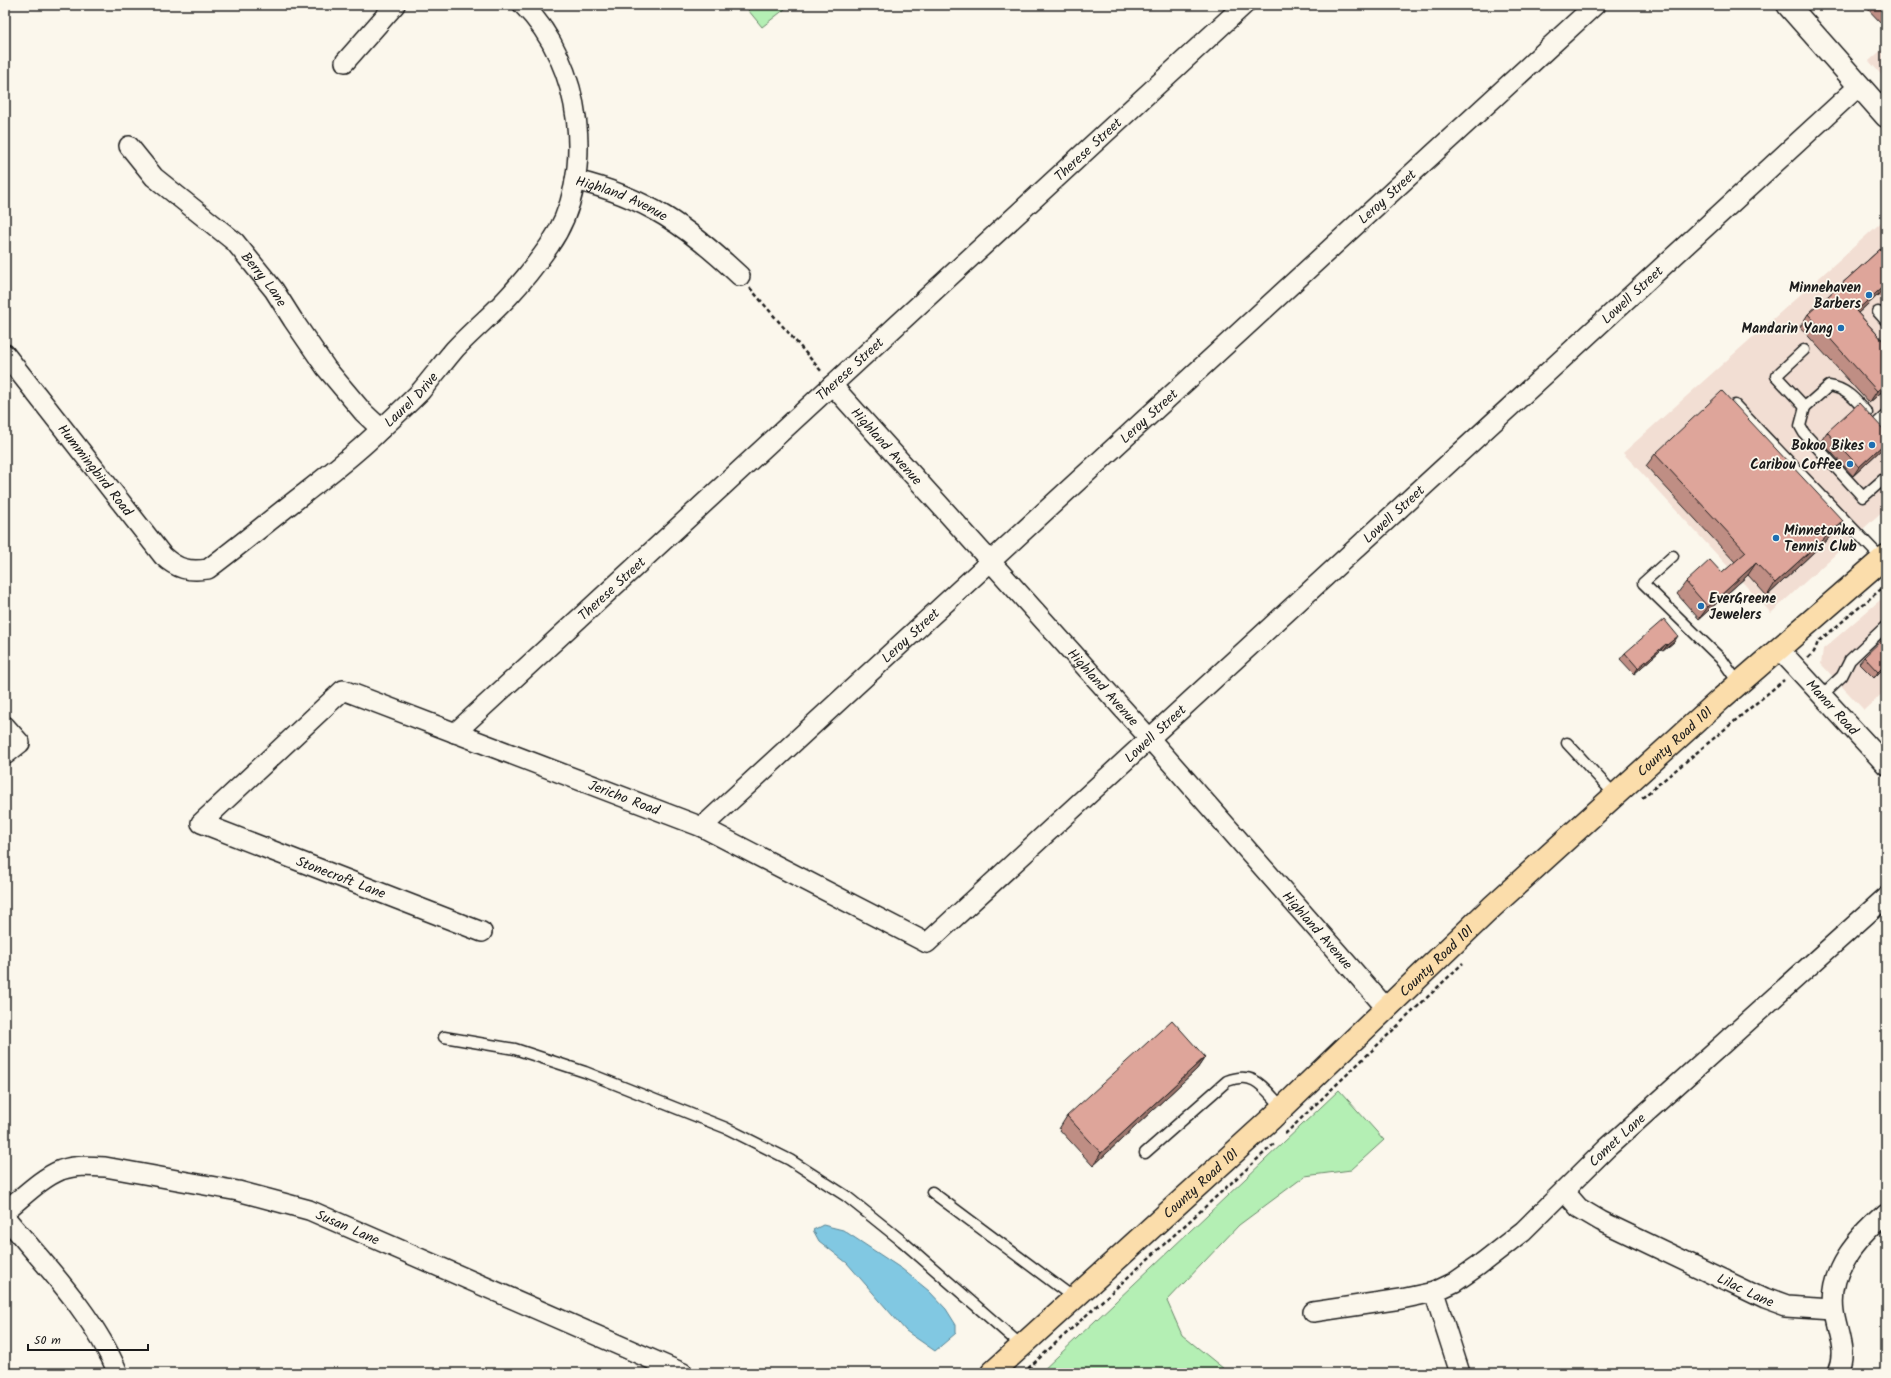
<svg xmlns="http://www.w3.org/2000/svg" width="1891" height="1378" viewBox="0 0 1891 1378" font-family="Kalam,sans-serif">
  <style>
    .built { fill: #f2ded3 }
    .green { fill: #b4efb4; stroke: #688668 }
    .water { fill: #81c8e2; stroke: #598393 }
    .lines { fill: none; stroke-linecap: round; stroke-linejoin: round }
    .service-casing { stroke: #1c1c1c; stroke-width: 13 }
    .minor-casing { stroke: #1c1c1c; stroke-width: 22 }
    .tertiary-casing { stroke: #1c1c1c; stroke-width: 25 }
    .primary-casing { stroke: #1c1c1c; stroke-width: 25 }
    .path { stroke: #1c1c1c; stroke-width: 2.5; stroke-dasharray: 4 3; stroke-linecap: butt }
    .service { stroke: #fbf7ec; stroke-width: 10 }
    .minor { stroke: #fbf7ec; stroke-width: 19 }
    .tertiary { stroke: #fbf7ec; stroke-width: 22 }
    .primary { stroke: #fbddab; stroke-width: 22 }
    .wall { fill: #bf8e84; stroke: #1c1c1c }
    .shaded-wall { fill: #9b746c; stroke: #1c1c1c }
    .building { fill: #dea59a; stroke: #1c1c1c }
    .poi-dot { fill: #1f6fb2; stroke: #fbf7ec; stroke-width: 1.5 }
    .labels { text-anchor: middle; stroke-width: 3.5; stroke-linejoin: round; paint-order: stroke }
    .street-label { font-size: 14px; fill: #1c1c1c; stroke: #fbf7ec }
    .poi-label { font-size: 14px; font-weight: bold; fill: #1c1c1c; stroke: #fbf7ec; text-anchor: end }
  </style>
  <rect width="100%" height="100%" fill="#fbf7ec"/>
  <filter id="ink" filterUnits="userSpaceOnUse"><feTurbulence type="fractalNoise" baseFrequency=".025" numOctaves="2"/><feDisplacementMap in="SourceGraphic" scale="8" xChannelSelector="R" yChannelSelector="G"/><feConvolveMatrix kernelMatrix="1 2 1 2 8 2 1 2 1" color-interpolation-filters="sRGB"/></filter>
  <g filter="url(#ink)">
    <g class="built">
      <polygon points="1886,46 1886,80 1869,61"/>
      <polygon points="1886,218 1886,508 1771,613 1623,453"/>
      <polygon points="1886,595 1886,690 1864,710 1821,664 1823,649"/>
    </g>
    <g class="green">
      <polygon points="744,5 790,5 762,27"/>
      <polygon points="1339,1090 1384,1140 1351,1170 1305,1176 1239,1225 1167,1301 1182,1335 1229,1373 1040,1373"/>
    </g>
    <polygon class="water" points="823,1225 843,1230 902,1269 929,1291 946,1309 956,1325 956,1333 935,1351 906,1331 847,1263 819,1241 813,1230"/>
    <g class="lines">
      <g class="service-casing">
        <g id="service">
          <polyline points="1878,312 1886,321"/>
          <path d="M1804,350L1776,376L1805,407L1829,386C1846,388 1856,400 1867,413"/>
          <polyline points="1735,405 1882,559"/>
          <polyline points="1805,407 1800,426 1804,433 1863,497 1886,477"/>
          <polyline points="1886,415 1876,424 1886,435"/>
          <polyline points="1673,556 1643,583 1723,661 1739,684"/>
          <polyline points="1822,695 1842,676 1850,660 1886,626"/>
          <polyline points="1567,743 1615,795"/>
          <polyline points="444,1037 515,1049 585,1072 726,1128 790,1160 846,1196 902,1241 1022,1346"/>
          <path d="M1145,1153L1227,1081C1256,1070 1264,1089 1283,1108"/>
          <polyline points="932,1192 1074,1298"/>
        </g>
      </g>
      <g class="minor-casing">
        <g id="minor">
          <polyline points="345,62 395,5"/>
          <path id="s1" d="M129,146L154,177L235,242L274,290L293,320L326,368L363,412L381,429"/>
          <path id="s2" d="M575,180C646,197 688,227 740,276"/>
          <path id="s3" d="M5,354L163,556C177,569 189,572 208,569C240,545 270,520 301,496C328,475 356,454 380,430C393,418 407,405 420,392C432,378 443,363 455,349C473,330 493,314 510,295C524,280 537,263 549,246C598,176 582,63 523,5"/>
          <path id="s4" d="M832,385L1150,739L1387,1009"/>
          <path id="s5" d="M1779,649L1886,765"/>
          <polyline points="5,726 20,743 5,755"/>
          <path id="s6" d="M455,733L1244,5"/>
          <path id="s7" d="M702,827L1595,5"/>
          <path id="s8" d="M482,932L201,823L343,690L702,827L927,943L1860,85"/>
          <path id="s9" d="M1565,1192L1579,1208L1601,1221L1764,1299L1786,1307L1833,1310"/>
          <path id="s10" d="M5,1211C22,1198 41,1178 61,1170C75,1165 90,1166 105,1167L238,1191L309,1210L683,1373"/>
          <path d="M5,1217C45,1265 94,1315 118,1373"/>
          <polyline points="1434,1292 1460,1373"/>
          <path id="s11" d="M1313,1312L1401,1299L1434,1292L1455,1282L1478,1266L1523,1231L1607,1148L1886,897"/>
          <path d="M1838,1373C1848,1352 1837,1332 1834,1311C1828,1269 1858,1238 1886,1213"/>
        </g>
      </g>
      <g class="tertiary-casing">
        <polyline id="tertiary" points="1788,5 1886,116"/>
      </g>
      <g class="primary-casing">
        <g id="primary">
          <path id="s12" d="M992,1373L1272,1118L1492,907L1722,698L1886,556"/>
        </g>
      </g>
      <g class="path">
        <polyline points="750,288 822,372"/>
        <polyline points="1808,658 1814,652 1818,642 1886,585"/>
        <polyline points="1642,798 1784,680"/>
        <polyline points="1285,1134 1463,963"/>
        <polyline points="1023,1373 1275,1143"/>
      </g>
      <use href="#service" class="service"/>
      <use href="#minor" class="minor"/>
      <use href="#tertiary" class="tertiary"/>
      <use href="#primary" class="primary"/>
    </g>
    <g class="wall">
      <polygon points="1864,5 1886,5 1886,21 1882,24"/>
      <polygon points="1886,244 1886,303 1878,295 1858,313 1886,344 1886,388 1869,403 1800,327 1808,314"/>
      <polygon points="1827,432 1886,432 1886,444 1884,447 1853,476 1821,441"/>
      <polygon points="1655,454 1843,521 1834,533 1767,596 1748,575 1699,619 1677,594 1686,582 1722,573 1735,562 1646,466"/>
      <polygon points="1674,642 1663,651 1661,650 1634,674 1620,659 1625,653"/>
      <polygon points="1864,657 1886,666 1874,678 1859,663"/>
      <polygon points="1205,1057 1197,1069 1093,1166 1059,1129 1067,1116"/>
    </g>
    <g class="shaded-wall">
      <polygon points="1886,284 1878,295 1847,323 1856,311"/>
      <polygon points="1886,383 1886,388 1869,403 1877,391"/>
      <polygon points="1886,442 1886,444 1884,447 1853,476 1859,467"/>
      <polygon points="1843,521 1834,533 1767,596 1775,583"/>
      <polygon points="1756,563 1748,575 1699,619 1708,607"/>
      <polygon points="1678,636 1674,642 1663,651 1667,645"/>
      <polygon points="1666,644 1661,650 1634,674 1638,668"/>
      <polygon points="1886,664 1886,666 1874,678 1878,672"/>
      <polygon points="1205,1057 1197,1069 1093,1166 1101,1153"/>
    </g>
    <g class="building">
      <polygon points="1878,5 1886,5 1886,13"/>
      <polygon points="1886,244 1886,284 1856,311 1886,344 1886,383 1877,391 1808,314"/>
      <polygon points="1722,391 1843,521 1775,583 1756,563 1708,607 1686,582 1710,560 1722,573 1746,552 1655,454"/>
      <polygon points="1859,403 1886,432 1886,442 1859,467 1827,432"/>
      <polygon points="1664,619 1678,636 1667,645 1666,644 1638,668 1625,653"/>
      <polygon points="1886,636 1886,664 1878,672 1864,657"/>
      <polygon points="1172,1020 1205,1057 1101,1153 1067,1116"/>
    </g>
  </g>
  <g class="poi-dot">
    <circle cx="1869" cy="295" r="4"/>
    <circle cx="1841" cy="328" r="4"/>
    <circle cx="1872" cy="445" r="4"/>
    <circle cx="1850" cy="464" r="4"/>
    <circle cx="1776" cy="538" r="4"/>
    <circle cx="1701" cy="606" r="4"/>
  </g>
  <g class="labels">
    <g class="street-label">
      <text dy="5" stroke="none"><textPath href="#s6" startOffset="861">Therese Street</textPath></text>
      <text dy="5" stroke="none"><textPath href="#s2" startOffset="50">Highland Avenue</textPath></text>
      <text dy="5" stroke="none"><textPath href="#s7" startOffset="931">Leroy Street</textPath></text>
      <text dy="5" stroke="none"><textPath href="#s1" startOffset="191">Berry Lane</textPath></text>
      <text dy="5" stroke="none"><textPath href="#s8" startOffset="2091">Lowell Street</textPath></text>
      <text dy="5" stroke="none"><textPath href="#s6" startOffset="537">Therese Street</textPath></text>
      <text dy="5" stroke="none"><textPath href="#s3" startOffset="570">Laurel Drive</textPath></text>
      <text dy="5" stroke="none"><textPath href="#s7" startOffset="607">Leroy Street</textPath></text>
      <text dy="5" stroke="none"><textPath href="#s4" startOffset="82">Highland Avenue</textPath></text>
      <text dy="5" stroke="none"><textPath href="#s3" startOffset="147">Hummingbird Road</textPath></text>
      <text dy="5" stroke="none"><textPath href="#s8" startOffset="1767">Lowell Street</textPath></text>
      <text dy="5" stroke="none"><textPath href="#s6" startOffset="213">Therese Street</textPath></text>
      <text dy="5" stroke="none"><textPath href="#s7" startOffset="283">Leroy Street</textPath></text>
      <text dy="5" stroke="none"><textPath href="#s4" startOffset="406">Highland Avenue</textPath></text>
      <text dy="5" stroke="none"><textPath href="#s5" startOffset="79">Manor Road</textPath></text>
      <text dy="5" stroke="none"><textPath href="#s8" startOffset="1443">Lowell Street</textPath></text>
      <text dy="5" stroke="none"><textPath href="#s12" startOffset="930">County Road 101</textPath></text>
      <text dy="5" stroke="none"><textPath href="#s8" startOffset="797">Jericho Road</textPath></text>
      <text transform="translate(341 877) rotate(21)" y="5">Stonecroft Lane</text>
      <text dy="5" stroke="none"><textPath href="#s4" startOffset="730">Highland Avenue</textPath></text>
      <text dy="5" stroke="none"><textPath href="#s12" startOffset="606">County Road 101</textPath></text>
      <text dy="5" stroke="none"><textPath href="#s11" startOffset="362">Comet Lane</textPath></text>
      <text dy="5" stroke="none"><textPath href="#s12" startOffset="282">County Road 101</textPath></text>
      <text dy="5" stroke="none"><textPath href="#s10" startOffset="365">Susan Lane</textPath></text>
      <text dy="5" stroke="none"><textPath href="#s9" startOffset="207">Lilac Lane</textPath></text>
    </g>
    <g class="poi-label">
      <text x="1861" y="292">Minnehaven<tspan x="1861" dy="16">Barbers</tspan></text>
      <text x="1833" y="333">Mandarin Yang</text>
      <text x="1864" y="450">Bokoo Bikes</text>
      <text x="1842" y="469">Caribou Coffee</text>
      <text x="1784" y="535" text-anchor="start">Minnetonka<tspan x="1784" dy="16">Tennis Club</tspan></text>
      <text x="1709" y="603" text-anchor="start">EverGreene<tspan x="1709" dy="16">Jewelers</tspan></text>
    </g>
  </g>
  <rect width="1891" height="1378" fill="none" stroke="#fbf7ec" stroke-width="20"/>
  <rect x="10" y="10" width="1871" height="1358" fill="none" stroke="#1c1c1c" stroke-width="1.5" filter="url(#ink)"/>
  <path d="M28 1344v6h120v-6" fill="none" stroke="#1c1c1c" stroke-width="2"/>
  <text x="34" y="1344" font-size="12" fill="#1c1c1c" stroke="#fbf7ec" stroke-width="3" paint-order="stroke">50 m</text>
</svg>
